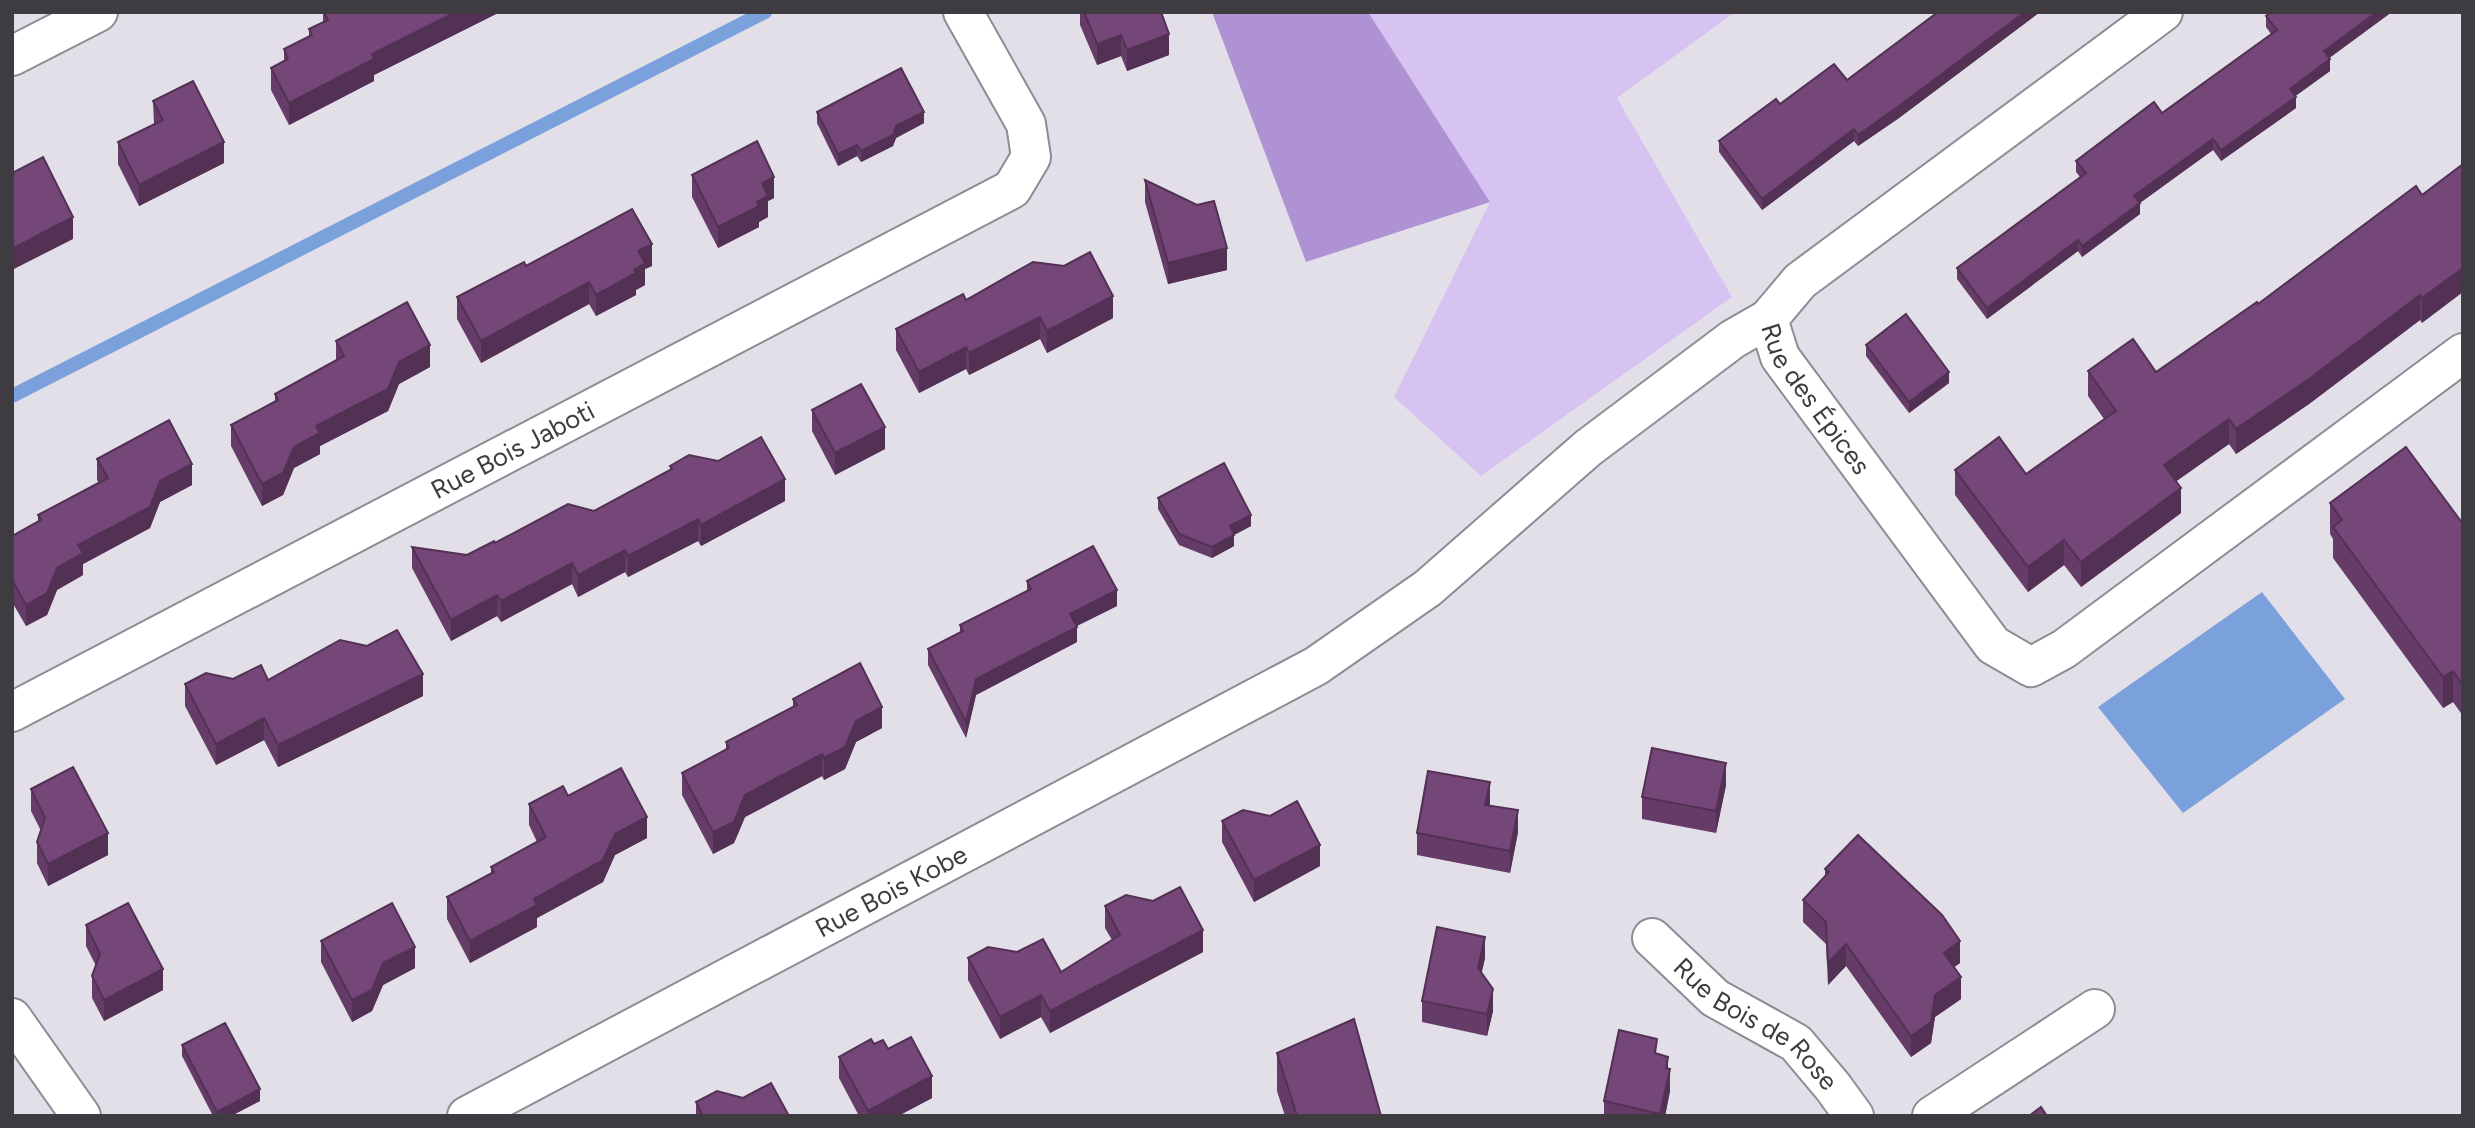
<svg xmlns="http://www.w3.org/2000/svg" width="2475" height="1128" viewBox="0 0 2475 1128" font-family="Figtree,sans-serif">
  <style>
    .green { fill: #d6c3f1 }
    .forest { fill: #af92d3 }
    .water { fill: #7ba1dc }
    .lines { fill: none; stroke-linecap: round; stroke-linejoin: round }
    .stream { stroke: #7ba1dc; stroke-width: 14 }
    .minor-casing { stroke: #8f8b94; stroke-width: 42 }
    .minor { stroke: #fff; stroke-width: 38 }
    .wall { fill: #653c67 }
    .shaded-wall { fill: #523154 }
    .building { fill: #754678; stroke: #523154; stroke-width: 2 }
    .labels { text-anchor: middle; stroke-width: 7; stroke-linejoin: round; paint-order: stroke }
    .street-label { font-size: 26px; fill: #3e3c40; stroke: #e3dfe9 }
  </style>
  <rect width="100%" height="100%" fill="#e3dfe9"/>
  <polygon class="green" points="1368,12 1735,12 1617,98 1732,297 1481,476 1394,397 1490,202"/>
  <polygon class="forest" points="1212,12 1368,12 1490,202 1306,262"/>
  <polygon class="water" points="2262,592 2345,699 2183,813 2098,707"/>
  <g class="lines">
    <polyline class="stream" points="12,396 765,12"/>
    <g class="minor-casing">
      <g id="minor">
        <path id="s1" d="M2163,12L1800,281L1768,319L1780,357L1993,645L2031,667L2064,649L2463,353"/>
        <polyline points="12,56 98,12"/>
        <path id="s2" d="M12,712L1012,189L1031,157L1026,124L963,12"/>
        <path id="s3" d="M1652,938L1715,998L1796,1043L1833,1087L1854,1116"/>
        <polyline points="12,1018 81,1116"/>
        <path id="s4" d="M467,1116L1316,666L1428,588L1588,448L1733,339L1768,319"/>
        <polyline points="1932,1116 2095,1009"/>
      </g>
    </g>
    <use href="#minor" class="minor"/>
  </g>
  <g class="wall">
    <polygon points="323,12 500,12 374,75 374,81 289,125 271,90 271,68 284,62 284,49 309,37 309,29 323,22"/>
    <polygon points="1080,12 1161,12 1169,55 1127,71 1121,56 1097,65 1080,25"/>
    <polygon points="1938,12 2040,12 1899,118 1858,146 1854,141 1762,210 1719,152 1719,141 1780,104 1847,80"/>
    <polygon points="2266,16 2329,58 2330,71 2295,96 2296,108 2221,161 2213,150 2140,203 2140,214 2082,257 2078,251 1987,319 1957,279 1957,268 2080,177 2076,172 2076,161 2162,113 2271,34 2266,27"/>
    <polygon points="153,101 224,163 139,206 118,164 118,142 154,124"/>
    <polygon points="817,112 924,123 896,138 893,146 861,162 857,156 838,166 817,123"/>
    <polygon points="692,175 774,198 768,201 768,217 759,222 759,227 718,248 692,197"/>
    <polygon points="1145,180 1227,270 1168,284 1145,202"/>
    <polygon points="2422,195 2422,323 2420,320 2309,404 2236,454 2229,444 2176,481 2181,513 2081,587 2064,565 2028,592 1955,495 1955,470 2026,474 2104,419 2088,396 2088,371 2156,372"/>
    <polygon points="526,266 652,266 645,269 645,285 636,290 636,295 596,316 589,304 481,363 457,319 457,297"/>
    <polygon points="966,300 1113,318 1047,353 1040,339 969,375 966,369 919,393 896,350 896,329"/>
    <polygon points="336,341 430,367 399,384 388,411 320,446 320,454 294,468 283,495 262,506 231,446 231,425 275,401 275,394 336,360"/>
    <polygon points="1866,345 1949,383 1909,413 1866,356"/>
    <polygon points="812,410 885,449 835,475 812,431"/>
    <polygon points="97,459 192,485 160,502 150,528 83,564 83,575 57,590 47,615 26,626 12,602 12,536 38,522 38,515 99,483 97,480"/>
    <polygon points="670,466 785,501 701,546 698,541 628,577 625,572 578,597 572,584 501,622 497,616 451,641 412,568 412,547 467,555 495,543 594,511 670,470"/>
    <polygon points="1158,498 1251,526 1234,535 1234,546 1212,558 1179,545 1158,509"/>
    <polygon points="2330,503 2463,524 2463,716 2453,702 2443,708 2333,558 2333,539 2330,534"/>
    <polygon points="1027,581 1117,606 1077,626 1077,642 976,695 966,738 928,665 928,649 960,632 960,625 1027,591"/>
    <polygon points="233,679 268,680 423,696 278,767 264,740 216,765 185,706 185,684"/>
    <polygon points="793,699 882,728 856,742 845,769 824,780 822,776 745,817 734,843 713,854 682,795 682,773 726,750 726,742 793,707"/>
    <polygon points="1726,785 1716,833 1642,819 1642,797"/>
    <polygon points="31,789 108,855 48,886 37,863 37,842 41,831 31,811"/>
    <polygon points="568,796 647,838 615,855 603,882 537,918 537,927 470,963 447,919 447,897 491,874 491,867 537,842 529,825 529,804"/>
    <polygon points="1489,805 1518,832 1510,873 1417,855 1417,833"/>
    <polygon points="1222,821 1320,866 1254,902 1222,842"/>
    <polygon points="1825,869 1960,963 1954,967 1961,999 1935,1017 1931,1043 1911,1057 1846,966 1828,985 1826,944 1803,922 1803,900 1825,876"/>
    <polygon points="1105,906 1203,952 1050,1033 1041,1017 1000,1039 968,980 968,958 1061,972 1112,940 1105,928"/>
    <polygon points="86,925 163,990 104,1021 92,998 92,976 96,966 86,946"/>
    <polygon points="321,941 415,968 383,985 372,1011 352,1022 321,962"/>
    <polygon points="1485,958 1481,973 1493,1011 1487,1036 1422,1022 1422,1001"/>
    <polygon points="874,1044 888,1049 932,1098 898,1116 859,1116 839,1078 839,1057"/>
    <polygon points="182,1045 260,1101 231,1116 213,1116 182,1056"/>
    <polygon points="1277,1053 1381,1116 1285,1116 1277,1091"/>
    <polygon points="1657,1054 1670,1091 1665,1116 1604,1116 1604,1101"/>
    <polygon points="696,1102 789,1116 696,1116"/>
  </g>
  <g class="shaded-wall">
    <polygon points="456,12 500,12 374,75 374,81 289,125 289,103 372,54"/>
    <polygon points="2025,12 2040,12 1899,118 1858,146 1858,135"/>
    <polygon points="2377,12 2392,12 2324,62 2324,51"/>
    <polygon points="1169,34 1169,55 1127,71 1127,50"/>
    <polygon points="1121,35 1121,56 1097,65 1097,44"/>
    <polygon points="2330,59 2330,71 2290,100 2290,89"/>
    <polygon points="2296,97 2296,108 2221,161 2221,150"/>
    <polygon points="924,112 924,123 896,138 893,146 861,162 861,151 896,126"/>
    <polygon points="1854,129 1854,141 1762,210 1762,199"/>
    <polygon points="2213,139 2213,150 2134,207 2134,196"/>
    <polygon points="224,142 224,163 139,206 139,185"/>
    <polygon points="857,145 857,156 838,166 838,154"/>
    <polygon points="774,177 774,198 768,201 768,217 759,222 759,227 718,248 718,227 757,202 762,183"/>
    <polygon points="2140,203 2140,214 2082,257 2082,246"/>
    <polygon points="73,217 73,239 12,270 12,249"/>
    <polygon points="2078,240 2078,251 1987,319 1987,308"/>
    <polygon points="652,244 652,266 645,269 645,285 636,290 636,295 596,316 596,295 634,270 638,251"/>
    <polygon points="1227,248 1227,270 1168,284 1168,263"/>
    <polygon points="2463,268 2463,292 2422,323 2422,298"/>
    <polygon points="589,282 589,304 481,363 481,341"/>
    <polygon points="2420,295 2420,320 2309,404 2236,454 2236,429"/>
    <polygon points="1113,296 1113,318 1047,353 1047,331"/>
    <polygon points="1040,317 1040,339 969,375 969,353"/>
    <polygon points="430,345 430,367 399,384 388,411 320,446 320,454 294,468 283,495 262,506 262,484 294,447 316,426 399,362"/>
    <polygon points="966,347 966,369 919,393 919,372"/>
    <polygon points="1949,372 1949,383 1909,413 1909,402"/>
    <polygon points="2229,419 2229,444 2164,490 2164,465"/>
    <polygon points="885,427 885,449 835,475 835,453"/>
    <polygon points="192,464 192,485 160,502 150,528 83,564 83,575 57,590 47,615 26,626 26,605 78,545 160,481"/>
    <polygon points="785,479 785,501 701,546 701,525"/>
    <polygon points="2181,488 2181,513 2081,587 2081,562"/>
    <polygon points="1251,515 1251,526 1234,535 1234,546 1212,558 1212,547 1230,526"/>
    <polygon points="698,519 698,541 628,577 628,556"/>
    <polygon points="2064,540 2064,565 2028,592 2028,567"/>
    <polygon points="625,550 625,572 578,597 578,575"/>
    <polygon points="572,563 572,584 501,622 501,601"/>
    <polygon points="1117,590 1117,606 1070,629 1070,614"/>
    <polygon points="497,595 497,616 451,641 451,620"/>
    <polygon points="1077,627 1077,642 976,695 966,738 966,722 976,679"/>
    <polygon points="2453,671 2453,702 2443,708 2443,677"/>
    <polygon points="423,674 423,696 278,767 278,745"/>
    <polygon points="882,707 882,728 856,742 845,769 824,780 824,758 856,721"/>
    <polygon points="264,718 264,740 216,765 216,744"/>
    <polygon points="822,754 822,776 745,817 734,843 713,854 713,832 745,795"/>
    <polygon points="1726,763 1726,785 1716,833 1716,811"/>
    <polygon points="1490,782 1490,804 1485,826 1485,805"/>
    <polygon points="1518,810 1518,832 1510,873 1510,851"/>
    <polygon points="647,817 647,838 615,855 603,882 537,918 537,927 470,963 470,941 534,899 615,834"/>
    <polygon points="108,833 108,855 48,886 48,864"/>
    <polygon points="1320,845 1320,866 1254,902 1254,880"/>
    <polygon points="1203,930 1203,952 1050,1033 1050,1011"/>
    <polygon points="1485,937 1485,958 1478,990 1478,968"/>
    <polygon points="1960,941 1960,963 1944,974 1944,953"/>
    <polygon points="1846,944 1846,966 1828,985 1828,963"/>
    <polygon points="415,947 415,968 383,985 372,1011 352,1022 352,1000 383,963"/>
    <polygon points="163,969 163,990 104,1021 104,1000"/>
    <polygon points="1961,977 1961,999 1935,1017 1931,1043 1911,1057 1911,1036 1935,995"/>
    <polygon points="1493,989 1493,1011 1487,1036 1487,1014"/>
    <polygon points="1041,995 1041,1017 1000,1039 1000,1017"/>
    <polygon points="1668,1057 1668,1077 1670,1069 1670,1091 1665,1116 1660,1116 1666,1068"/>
    <polygon points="932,1076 932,1098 898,1116 868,1116 868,1111"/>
    <polygon points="260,1089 260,1101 231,1116 217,1116 217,1112"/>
  </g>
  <g class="building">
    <polygon points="324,12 456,12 372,54 374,59 289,103 271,68 288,59 284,49 312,35 309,29 328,20"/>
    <polygon points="1084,12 1161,12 1169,34 1127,50 1121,35 1097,44"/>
    <polygon points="1938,12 2025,12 1899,106 1858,135 1854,129 1762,199 1719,141 1776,99 1780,104 1834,64 1847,80"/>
    <polygon points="2271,12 2377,12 2324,51 2330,59 2290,89 2296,97 2221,150 2213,139 2134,196 2140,203 2082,246 2078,240 1987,308 1957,268 2086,173 2076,161 2154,102 2162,113 2277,30 2266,16"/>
    <polygon points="901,68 924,112 896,126 893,135 861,151 857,145 838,154 817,112"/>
    <polygon points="193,81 224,142 139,185 118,142 163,120 153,101"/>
    <polygon points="757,141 774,177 762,183 768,196 757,202 759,206 718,227 692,175"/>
    <polygon points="43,157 73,217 12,249 12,173"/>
    <polygon points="2463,164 2463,268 2422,298 2420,295 2309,379 2236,429 2229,419 2164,465 2181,488 2081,562 2064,540 2028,567 1955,470 1999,437 2026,474 2116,411 2088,371 2133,339 2156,372 2257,302 2258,304 2416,186 2422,195"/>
    <polygon points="1145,180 1197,205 1214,201 1227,248 1168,263"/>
    <polygon points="632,209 652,244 638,251 645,263 634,270 636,273 596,295 589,282 481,341 457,297 524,262 526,266"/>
    <polygon points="1090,252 1113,296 1047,331 1040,317 969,353 966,347 919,372 896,329 963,294 966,300 1033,262 1064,266"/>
    <polygon points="407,302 430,345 399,362 388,389 316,426 320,433 294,447 283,473 262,484 231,425 278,400 275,394 344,356 336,341"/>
    <polygon points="1906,314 1949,372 1909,402 1866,345"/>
    <polygon points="861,384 885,427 835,453 812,410"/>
    <polygon points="169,420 192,464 160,481 150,507 78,545 83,553 57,568 47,593 26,605 12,580 12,536 41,520 38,515 108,478 97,459"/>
    <polygon points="761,437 785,479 701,525 698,519 628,556 625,550 578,575 572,563 501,601 497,595 451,620 412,547 467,555 494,541 495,543 568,504 594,511 672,469 670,466 689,455 718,461"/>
    <polygon points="2406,447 2463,524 2463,685 2453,671 2443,677 2333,527 2342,520 2330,503"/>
    <polygon points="1224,463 1251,515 1230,526 1234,535 1212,547 1179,534 1158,498"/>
    <polygon points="1093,546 1117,590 1070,614 1077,627 976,679 966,722 928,649 963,631 960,625 1031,589 1027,581"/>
    <polygon points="397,630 423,674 278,745 264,718 216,744 185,684 206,673 233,679 261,665 268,680 340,640 367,646"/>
    <polygon points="860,663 882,707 856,721 845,747 824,758 822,754 745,795 734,822 713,832 682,773 729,748 726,742 797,705 793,699"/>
    <polygon points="1652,748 1726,763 1716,811 1642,797"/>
    <polygon points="73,767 108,833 48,864 37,842 45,818 31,789"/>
    <polygon points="621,768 647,817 615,834 603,860 534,899 537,905 470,941 447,897 494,872 491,867 546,837 529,804 563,786 568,796"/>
    <polygon points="1428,771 1490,782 1485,805 1518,810 1510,851 1417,833"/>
    <polygon points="1297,801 1320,845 1254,880 1222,821 1243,810 1270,816"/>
    <polygon points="1858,835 1942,915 1960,941 1944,953 1961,977 1935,995 1931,1022 1911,1036 1846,944 1828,963 1826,922 1803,900 1829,872 1825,869"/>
    <polygon points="1180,887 1203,930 1050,1011 1041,995 1000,1017 968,958 988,947 1017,952 1043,939 1061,972 1120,935 1105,906 1126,895 1153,901"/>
    <polygon points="128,903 163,969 104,1000 92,976 100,954 86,925"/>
    <polygon points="392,903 415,947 383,963 372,990 352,1000 321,941"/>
    <polygon points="1437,927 1485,937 1478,968 1493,989 1487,1014 1422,1001"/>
    <polygon points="1354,1019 1381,1116 1297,1116 1277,1053"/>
    <polygon points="225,1023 260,1089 217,1112 182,1045"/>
    <polygon points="1619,1030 1657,1039 1655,1053 1668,1057 1666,1068 1670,1069 1660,1114 1604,1101"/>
    <polygon points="911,1037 932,1076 868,1111 839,1057 871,1039 874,1044 883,1040 888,1049"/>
    <polygon points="771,1083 789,1116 703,1116 696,1102 717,1091 743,1098"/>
    <polygon points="2041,1107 2047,1116 2029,1116"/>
  </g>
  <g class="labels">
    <g class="street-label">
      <text dy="9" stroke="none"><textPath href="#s1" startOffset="595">Rue des Épices</textPath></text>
      <text dy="9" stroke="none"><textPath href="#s2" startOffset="565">Rue Bois Jaboti</textPath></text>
      <text dy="9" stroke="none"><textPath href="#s4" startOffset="480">Rue Bois Kobe</textPath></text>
      <text dy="9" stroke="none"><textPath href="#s3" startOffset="136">Rue Bois de Rose</textPath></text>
    </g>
  </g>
  <rect width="2475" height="1128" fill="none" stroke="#3e3c40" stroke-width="28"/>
</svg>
